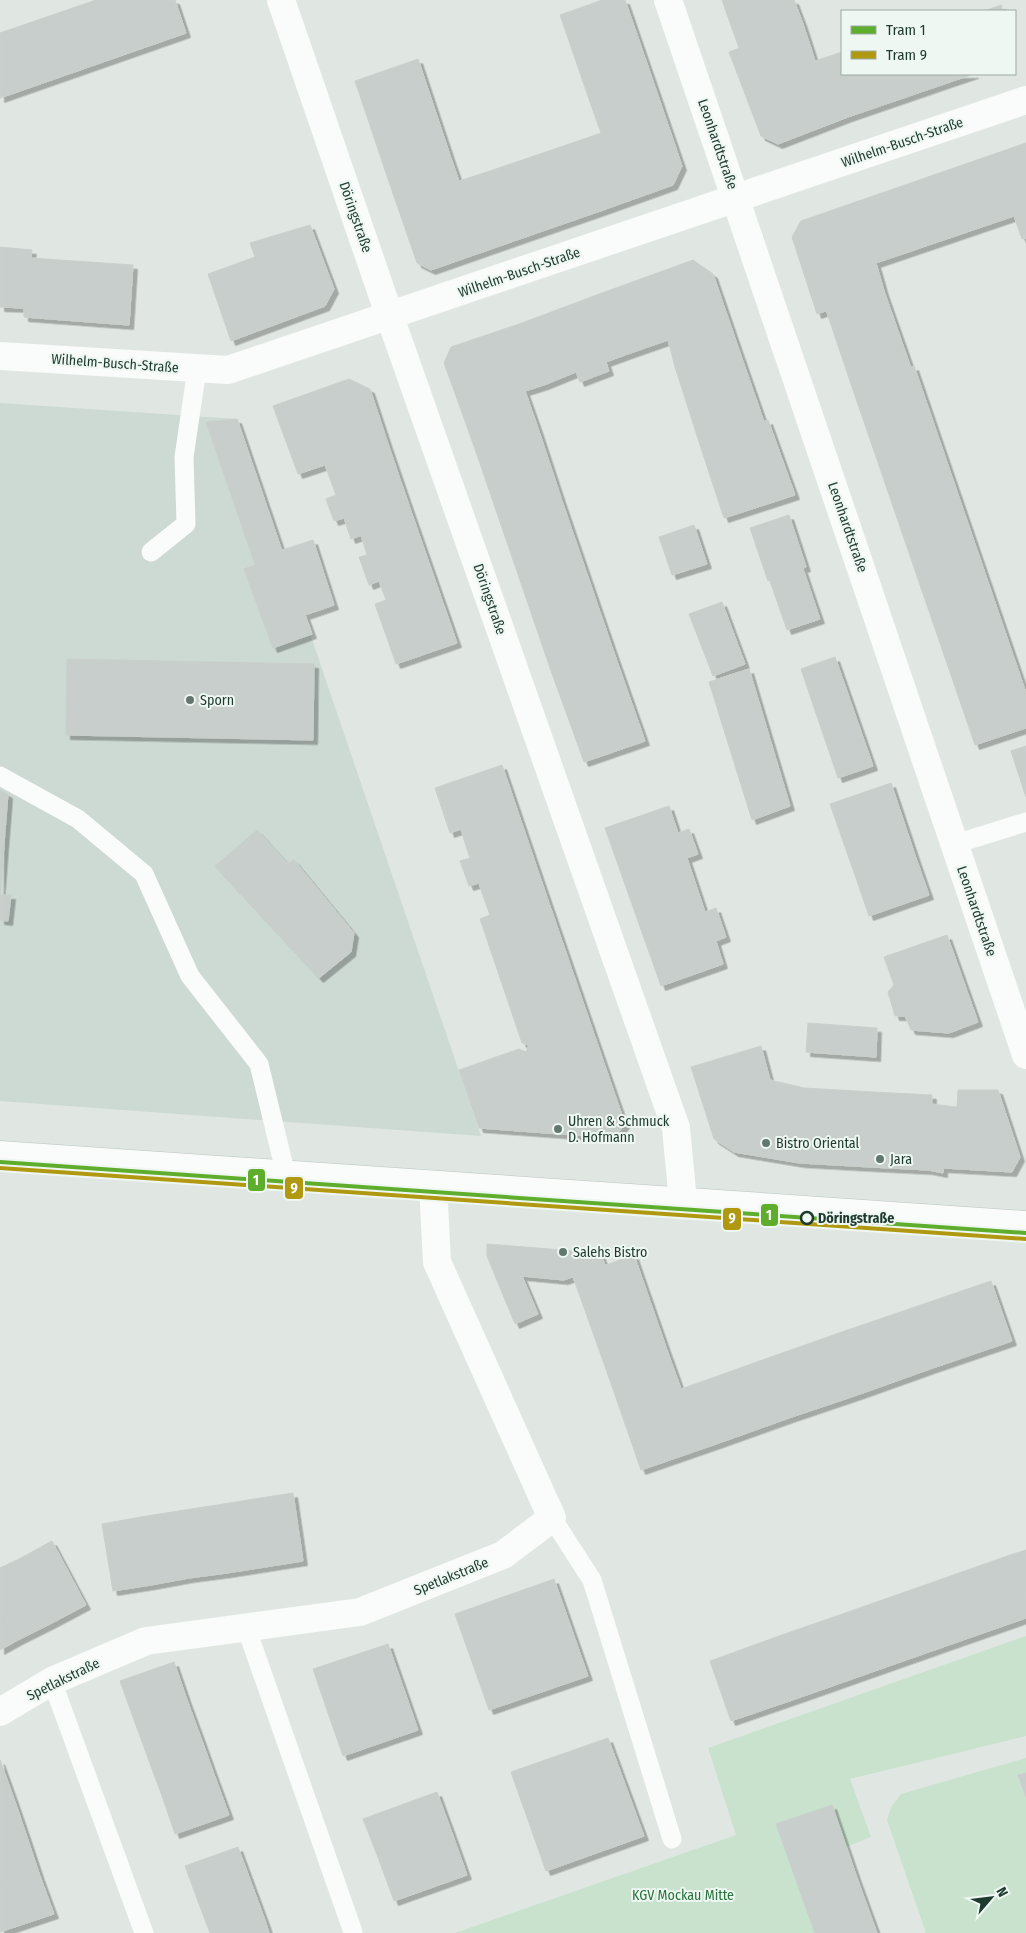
<svg xmlns="http://www.w3.org/2000/svg" width="1026" height="1933" viewBox="0 0 1026 1933" font-family="'Fira Sans Condensed',sans-serif">
  <style>
    .built { fill: #cdd9d3 }
    .green { fill: #c8e2cd }
    .building { fill: #c8cecb; stroke: #c9d0cc; filter: url(#shadow) }
    .lines { fill: none; stroke-linecap: round; stroke-linejoin: round }
    .secondary-casing { stroke: #b9c4be; stroke-width: 29 }
    .lane { stroke: #fafbfb; stroke-width: 19 }
    .street { stroke: #fafbfb; stroke-width: 28 }
    .secondary { stroke: #fafbfb; stroke-width: 28 }
    .tram-1-casing { stroke: #eef7f1; stroke-width: 8 }
    .tram-2-casing { stroke: #eef7f1; stroke-width: 8 }
    .tram-1 { stroke: #5fad2c; stroke-width: 4 }
    .tram-2 { stroke: #b09911; stroke-width: 4 }
    .poi-dot { fill: #62776f; stroke: #eef7f1; stroke-width: 2 }
    .stop-dot { fill: #eef7f1; stroke: #1e3a30; stroke-width: 2.5 }
    .labels { text-anchor: middle; stroke-width: 4; stroke-linejoin: round; paint-order: stroke }
    .street-label { font-size: 14px; fill: #1e3a30; stroke: #eef7f1 }
    .poi-label { font-size: 14px; fill: #1e3a30; stroke: #eef7f1; text-anchor: start }
    .stop-label { font-size: 14px; font-weight: bold; fill: #1e3a30; stroke: #eef7f1; text-anchor: start }
    .park-label { font-size: 14px; fill: #26733c; stroke: #eef7f1 }
    .line-badge { stroke: #eef7f1; stroke-width: 2 }
    .badge-label { font-size: 14px; text-anchor: middle; font-weight: bold; fill: #fff }
  </style>
  <defs>
    <filter id="shadow"><feDropShadow dx="4.5" dy="4.5" stdDeviation="0" flood-color="#0004"/></filter>
  </defs>
  <rect width="100%" height="100%" fill="#e0e7e3"/>
  <polygon class="built" points="0,403 237,419 481,1136 0,1101"/>
  <g class="green">
    <polygon points="1026,1636 1026,1736 850,1779 871,1837 846,1847 777,1824 815,1933 455,1933 736,1835 708,1748"/>
    <polygon points="1026,1758 1026,1773 1019,1775 1026,1797 1026,1933 926,1933 887,1820 891,1807 901,1794"/>
  </g>
  <g class="building">
    <polygon points="96,0 175,0 186,33 0,98 0,33"/>
    <polygon points="602,0 625,0 654,84 591,105 560,15"/>
    <polygon points="722,0 794,0 803,24 739,48"/>
    <polygon points="1001,5 1003,11 984,11"/>
    <polygon points="803,24 815,61 827,57 848,117 778,144 761,136 729,52"/>
    <polygon points="842,52 842,74 947,74 950,82 848,117 827,57"/>
    <polygon points="418,59 451,158 388,179 355,81"/>
    <polygon points="947,74 974,74 950,82"/>
    <polygon points="654,84 682,166 673,185 606,209 581,140 601,133 591,105"/>
    <polygon points="581,140 606,209 511,242 487,172"/>
    <polygon points="1026,143 1026,238 1022,239 1014,216 876,263 884,291 817,314 792,237 801,221"/>
    <polygon points="451,158 459,181 487,172 511,242 431,270 417,263 388,179"/>
    <polygon points="310,225 334,289 325,306 231,341 208,274 255,257 250,243"/>
    <polygon points="0,247 32,250 31,258 133,265 129,325 24,317 24,308 0,307"/>
    <polygon points="693,260 713,274 738,347 675,367 668,340 625,355 602,293"/>
    <polygon points="884,291 911,368 852,387 826,310"/>
    <polygon points="602,293 625,355 606,362 609,371 580,382 576,372 544,385 522,323"/>
    <polygon points="522,323 544,385 525,391 538,428 475,449 444,363 451,347"/>
    <polygon points="738,347 764,422 700,445 675,367"/>
    <polygon points="914,366 1026,693 1026,728 975,745 852,387"/>
    <polygon points="349,379 370,389 388,444 298,474 273,406"/>
    <polygon points="237,419 283,554 255,564 206,422"/>
    <polygon points="768,420 795,495 724,518 700,445"/>
    <polygon points="538,428 562,501 500,522 475,449"/>
    <polygon points="388,444 413,517 351,539 344,518 334,521 326,499 336,495 325,465"/>
    <polygon points="562,501 587,574 525,595 500,522"/>
    <polygon points="789,515 806,567 768,581 750,528"/>
    <polygon points="413,517 436,583 386,600 379,581 369,585 359,557 367,555 361,535"/>
    <polygon points="694,525 707,564 672,575 659,537"/>
    <polygon points="313,540 334,605 305,615 282,550"/>
    <polygon points="283,554 312,634 273,648 244,569"/>
    <polygon points="803,569 820,619 787,630 770,581"/>
    <polygon points="587,574 612,647 550,668 525,595"/>
    <polygon points="436,583 457,643 396,664 375,604"/>
    <polygon points="722,602 745,664 713,676 689,614"/>
    <polygon points="612,647 645,741 584,762 550,668"/>
    <polygon points="835,657 873,766 838,778 801,669"/>
    <polygon points="67,659 314,664 313,740 66,735"/>
    <polygon points="749,669 790,806 752,820 709,682"/>
    <polygon points="1026,746 1026,797 1011,751"/>
    <polygon points="502,765 521,821 464,840 461,829 450,833 435,788"/>
    <polygon points="891,783 917,861 857,881 830,804"/>
    <polygon points="0,790 8,794 0,895 11,895 8,921 0,920"/>
    <polygon points="669,806 678,833 689,829 698,854 687,858 696,885 633,907 605,828"/>
    <polygon points="521,821 539,874 482,893 479,883 469,886 460,861 470,858 464,840"/>
    <polygon points="257,830 288,864 294,860 354,933 351,952 319,978 215,866"/>
    <polygon points="917,861 929,895 869,916 857,881"/>
    <polygon points="539,874 585,1008 518,1031 480,919 490,915 482,893"/>
    <polygon points="696,885 705,912 716,908 726,937 716,941 723,964 661,986 633,907"/>
    <polygon points="947,935 978,1022 949,1033 911,1030 905,1016 895,1016 888,992 894,985 884,957"/>
    <polygon points="585,1008 625,1124 614,1138 479,1128 459,1070 519,1049 526,1052 529,1045 522,1043 518,1031"/>
    <polygon points="808,1023 877,1028 876,1057 806,1052"/>
    <polygon points="761,1046 770,1080 804,1088 800,1163 734,1152 714,1139 691,1067"/>
    <polygon points="804,1088 874,1092 870,1167 800,1163"/>
    <polygon points="958,1090 998,1090 1020,1157 1012,1172 943,1168 943,1173 928,1170 931,1104 957,1107"/>
    <polygon points="874,1092 932,1095 928,1170 870,1167"/>
    <polygon points="487,1244 600,1253 605,1265 564,1280 522,1276 538,1314 515,1324 487,1256"/>
    <polygon points="634,1255 667,1350 607,1372 573,1277"/>
    <polygon points="991,1281 1012,1341 930,1369 909,1309"/>
    <polygon points="909,1309 930,1369 860,1394 839,1333"/>
    <polygon points="839,1333 860,1394 789,1418 768,1358"/>
    <polygon points="667,1350 681,1389 698,1383 719,1443 641,1470 607,1372"/>
    <polygon points="768,1358 789,1418 719,1443 698,1383"/>
    <polygon points="293,1493 303,1561 265,1567 254,1499"/>
    <polygon points="254,1499 265,1567 227,1573 217,1505"/>
    <polygon points="217,1505 227,1573 189,1578 178,1511"/>
    <polygon points="178,1511 189,1578 151,1585 141,1517"/>
    <polygon points="141,1517 151,1585 113,1591 102,1524"/>
    <polygon points="52,1541 86,1605 52,1623 19,1559"/>
    <polygon points="1026,1550 1026,1600 1010,1555"/>
    <polygon points="1010,1555 1026,1600 1026,1618 963,1640 942,1579"/>
    <polygon points="19,1559 52,1623 18,1640 0,1605 0,1568"/>
    <polygon points="554,1579 588,1676 489,1710 455,1614"/>
    <polygon points="942,1579 963,1640 869,1673 848,1612"/>
    <polygon points="0,1605 18,1640 0,1650"/>
    <polygon points="848,1612 869,1673 801,1697 779,1636"/>
    <polygon points="779,1636 801,1697 731,1721 710,1661"/>
    <polygon points="388,1644 403,1687 328,1713 313,1669"/>
    <polygon points="174,1662 187,1700 134,1720 120,1681"/>
    <polygon points="403,1687 418,1730 343,1756 328,1713"/>
    <polygon points="187,1700 201,1738 148,1758 134,1720"/>
    <polygon points="201,1738 215,1777 162,1796 148,1758"/>
    <polygon points="608,1738 644,1836 546,1871 511,1772"/>
    <polygon points="0,1760 14,1799 0,1803"/>
    <polygon points="1026,1773 1026,1797 1018,1775"/>
    <polygon points="215,1777 229,1815 175,1834 162,1796"/>
    <polygon points="437,1792 452,1833 379,1860 363,1819"/>
    <polygon points="14,1799 27,1837 0,1846 0,1803"/>
    <polygon points="832,1805 857,1878 802,1897 776,1824"/>
    <polygon points="452,1833 467,1875 394,1901 379,1860"/>
    <polygon points="27,1837 40,1876 0,1889 0,1846"/>
    <polygon points="238,1847 252,1885 199,1904 185,1866"/>
    <polygon points="40,1876 54,1914 0,1932 0,1889"/>
    <polygon points="857,1878 877,1933 815,1933 802,1897"/>
    <polygon points="252,1885 266,1923 238,1933 210,1933 199,1904"/>
    <polygon points="266,1923 269,1933 238,1933"/>
  </g>
  <g class="lines">
    <g class="secondary-casing">
      <polyline id="secondary" points="0,1155 1026,1225"/>
    </g>
    <g class="lane">
      <polyline points="151,552 186,524 184,457 197,369"/>
      <polyline points="0,776 78,819 144,874 190,976 259,1064 286,1175"/>
      <polyline points="955,844 1026,822"/>
      <polyline points="552,1518 592,1580 672,1839"/>
      <polyline points="246,1627 353,1932"/>
      <polyline points="52,1681 144,1933"/>
    </g>
    <g class="street">
      <polyline points="281,0 390,317 676,1128 683,1201"/>
      <polyline points="668,0 1026,1055"/>
      <polyline points="0,356 228,370 1026,100"/>
      <polyline points="0,1712 52,1681 146,1641 360,1612 503,1555 552,1518 437,1262 433,1185"/>
    </g>
    <use href="#secondary" class="secondary"/>
    <g class="tram-1-casing">
      <polyline id="tram-1" points="0,1162 1026,1233"/>
    </g>
    <g class="tram-2-casing">
      <polyline id="tram-2" points="0,1168 1026,1239"/>
    </g>
    <use href="#tram-1" class="tram-1"/>
    <use href="#tram-2" class="tram-2"/>
  </g>
  <g class="poi-dot">
    <circle cx="190" cy="700" r="5"/>
    <circle cx="558" cy="1129" r="5"/>
    <circle cx="766" cy="1143" r="5"/>
    <circle cx="880" cy="1159" r="5"/>
    <circle cx="563" cy="1252" r="5"/>
  </g>
  <circle class="stop-dot" cx="807" cy="1218" r="6"/>
  <g class="labels">
    <g class="street-label">
      <text transform="translate(902 142) rotate(-19)" y="5">Wilhelm-Busch-Straße</text>
      <text transform="translate(718 144) rotate(71)" y="5">Leonhardtstraße</text>
      <text transform="translate(356 217) rotate(71)" y="5">Döringstraße</text>
      <text transform="translate(519 272) rotate(-19)" y="5">Wilhelm-Busch-Straße</text>
      <text transform="translate(115 363) rotate(4)" y="5">Wilhelm-Busch-Straße</text>
      <text transform="translate(848 527) rotate(71)" y="5">Leonhardtstraße</text>
      <text transform="translate(490 599) rotate(71)" y="5">Döringstraße</text>
      <text transform="translate(977 911) rotate(71)" y="5">Leonhardtstraße</text>
      <text transform="translate(451 1576) rotate(-22)" y="5">Spetlakstraße</text>
      <text transform="translate(63 1679) rotate(-26)" y="5">Spetlakstraße</text>
    </g>
    <g class="poi-label">
      <text x="200" y="705">Sporn</text>
      <text x="568" y="1126">Uhren &amp; Schmuck<tspan x="568" dy="16">D. Hofmann</tspan></text>
      <text x="776" y="1148">Bistro Oriental</text>
      <text x="890" y="1164">Jara</text>
      <text x="573" y="1257">Salehs Bistro</text>
    </g>
    <g class="stop-label">
      <text x="818" y="1223">Döringstraße</text>
    </g>
    <g class="park-label">
      <text x="683" y="1900">KGV Mockau Mitte</text>
    </g>
  </g>
  <g class="line-badge">
    <rect x="247" y="1168" width="19" height="24" rx="5" fill="#5fad2c"/>
    <rect x="284" y="1176" width="20" height="24" rx="5" fill="#b09911"/>
    <rect x="760" y="1203" width="19" height="24" rx="5" fill="#5fad2c"/>
    <rect x="722" y="1207" width="20" height="24" rx="5" fill="#b09911"/>
  </g>
  <g class="badge-label">
    <text x="256" y="1185">1</text>
    <text x="294" y="1193">9</text>
    <text x="769" y="1220">1</text>
    <text x="732" y="1223">9</text>
  </g>
  <rect x="841" y="10" width="175" height="65" fill="#eef7f1" stroke="#9baba4"/>
  <rect x="851" y="26" width="25" height="8" fill="#5fad2c" stroke="#9baba4"/>
  <text x="886" y="35" font-size="15" fill="#1e3a30">Tram 1</text>
  <rect x="851" y="51" width="25" height="8" fill="#b09911" stroke="#9baba4"/>
  <text x="886" y="60" font-size="15" fill="#1e3a30">Tram 9</text>
  <g transform="translate(991 1898) rotate(62)" stroke="#eef7f1" stroke-width="4" paint-order="stroke">
  <path d="M0-4L9 19L0 12L-9 19Z" fill="#1e3a30"/>
  <text y="-8" font-size="14" font-weight="bold" text-anchor="middle" fill="#1e3a30">N</text>
  </g>
</svg>
